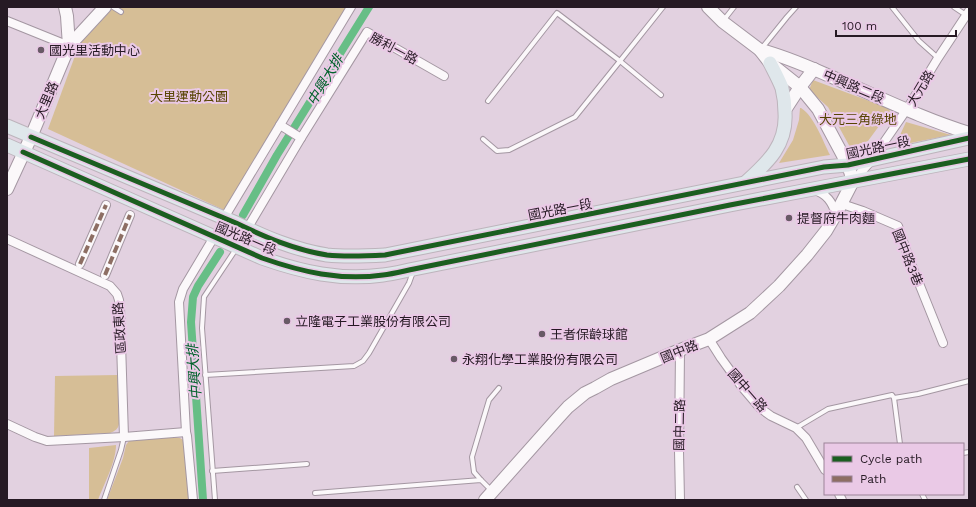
<svg xmlns="http://www.w3.org/2000/svg" width="976" height="507" viewBox="0 0 976 507" font-family="'Work Sans','Noto Sans TC',sans-serif">
  <style>
    .green { fill: #d6be96 }
    .lines { fill: none; stroke-linecap: round; stroke-linejoin: round }
    .canal { stroke: #67be86; stroke-width: 8 }
    .lane-casing { stroke: #a497a2; stroke-width: 6 }
    .street-casing { stroke: #a497a2; stroke-width: 10 }
    .secondary-casing { stroke: #a497a2; stroke-width: 14 }
    .primary-casing { stroke: #bdb4bc; stroke-width: 15 }
    .lane { stroke: #fbf8fa; stroke-width: 4 }
    .street { stroke: #fbf8fa; stroke-width: 8 }
    .secondary { stroke: #fbf8fa; stroke-width: 12 }
    .primary { stroke: #dfe7eb; stroke-width: 13 }
    .quiet { stroke: #8d6e63; stroke-width: 4; stroke-dasharray: 8 4; stroke-linecap: butt }
    .cycleway-casing { stroke: #eac9e6; stroke-width: 8 }
    .cycleway { stroke: #1b5e20; stroke-width: 5 }
    .poi-dot { fill: #685a66; stroke: #eac9e6; stroke-width: 1.5 }
    .labels { text-anchor: middle; stroke-width: 4; stroke-linejoin: round; paint-order: stroke }
    .street-label { font-size: 13px; fill: #261a24; stroke: #eac9e6 }
    .poi-label { font-size: 13px; fill: #261a24; stroke: #eac9e6; text-anchor: start }
    .park-label { font-size: 13px; fill: #574403; stroke: #eac9e6 }
    .water-label { font-size: 14px; font-style: italic; fill: #00622b; stroke: #eac9e6 }
  </style>
  <rect width="100%" height="100%" fill="#e2d1e0"/>
  <g class="green">
    <polygon points="114,7 346,7 224,210 48,129 79,45"/>
    <polygon points="813,80 888,108 890,111 868,141 850,147 828,107 809,90"/>
    <path d="M800,108H801C814,116 823,141 830,155L779,163L793,140L799,120Z"/>
    <polygon points="906,122 951,135 895,146"/>
    <path d="M118,375L119,424C118,429 115,431 110,433L54,436L55,376Z"/>
    <polygon points="172,437 180,438 185,441 190,500 107,500 123,458 126,445 129,441"/>
    <path d="M116,445C116,462 104,484 98,500H89V448Z"/>
  </g>
  <g class="lines">
    <g class="canal">
      <polyline points="243,215 277,155 369,7"/>
      <polyline points="203,500 191,322 193,297 198,286 220,252"/>
    </g>
    <g class="lane-casing">
      <g id="lane">
        <polyline points="113,7 121,12"/>
        <polyline points="892,7 919,41 938,58"/>
        <polyline points="954,7 966,15"/>
        <polyline points="723,21 734,7"/>
        <polyline points="762,48 787,17 796,7"/>
        <polyline points="488,101 557,13 620,61 661,95"/>
        <polyline points="483,139 497,151 509,150 575,117 620,61 663,7"/>
        <polyline points="205,375 354,366 363,361 369,353 409,283 413,272"/>
        <polyline points="894,398 918,394 969,381"/>
        <polyline points="796,428 828,409 892,395 894,398 900,444"/>
        <polyline points="963,453 969,452"/>
        <polyline points="212,471 307,464"/>
        <polyline points="481,480 474,472 472,457 489,400 499,388"/>
        <polyline points="797,487 806,500"/>
        <polyline points="315,493 481,480 492,491"/>
        <polyline points="922,494 925,500"/>
        <polyline points="104,500 121,450 124,437"/>
        <polyline points="215,500 202,328 204,297 236,249"/>
      </g>
    </g>
    <g class="street-casing">
      <g id="street">
        <polyline points="7,21 69,46"/>
        <polyline points="280,125 301,138"/>
        <polyline points="853,181 871,161 907,109 938,58 969,11"/>
        <path d="M814,190C827,194 832,202 836,214"/>
        <polyline points="842,204 863,211 898,226 908,256 943,343"/>
        <polyline points="224,218 351,7"/>
        <polyline points="247,229 301,138 367,32 444,76"/>
        <polyline points="7,239 110,286 117,294 119,300 120,308 121,343 124,437"/>
        <polyline points="80,264 106,205"/>
        <polyline points="105,275 130,215"/>
        <polyline points="709,339 721,358 742,387 760,408 771,416 796,428 806,438 825,470"/>
        <polyline points="7,424 35,437 47,441 124,437 186,432"/>
        <polyline points="839,494 842,500"/>
        <polyline points="193,500 187,436 186,432 179,302 183,289 214,237"/>
        <polyline points="680,500 679,451 680,350"/>
      </g>
    </g>
    <g class="secondary-casing">
      <g id="secondary">
        <polyline points="69,46 105,7"/>
        <path d="M760,50C785,56 809,67 832,77C877,96 923,119 969,133"/>
        <polyline points="785,110 800,87 814,69"/>
        <polyline points="7,189 31,137 69,46 67,16 65,7"/>
        <polyline points="485,500 557,419 568,407 585,393 595,388 611,379 680,350 709,339 750,313 779,286 807,255 826,231 836,214 853,181 848,165 818,109 800,87 770,63 760,50 723,22 708,7"/>
      </g>
    </g>
    <g class="primary-casing">
      <g id="primary">
        <path d="M7,126L236,223C265,237 295,250 327,255C346,257 366,256 385,255L824,167L848,165L969,138"/>
        <path d="M7,145L262,258C302,272 340,281 383,275C393,274 404,271 414,269L730,205L834,185L969,159"/>
        <path d="M746,182C768,162 787,145 785,113C785,105 784,96 782,88C779,80 774,71 770,63"/>
      </g>
    </g>
    <use href="#lane" class="lane"/>
    <use href="#street" class="street"/>
    <use href="#secondary" class="secondary"/>
    <use href="#primary" class="primary"/>
    <g class="quiet">
      <polyline points="80,264 106,205"/>
      <polyline points="105,275 130,215"/>
    </g>
    <g class="cycleway-casing">
      <g id="cycleway">
        <path d="M31,137L236,223C265,237 295,250 327,255C346,257 366,256 385,255L824,167L848,165L969,138"/>
        <path d="M23,152L262,258C302,272 340,281 383,275C393,274 404,271 414,269L730,205L834,185L969,159"/>
      </g>
    </g>
    <use href="#cycleway" class="cycleway"/>
  </g>
  <g class="poi-dot">
    <circle cx="41" cy="50" r="4"/>
    <circle cx="789" cy="218" r="4"/>
    <circle cx="287" cy="321" r="4"/>
    <circle cx="542" cy="334" r="4"/>
    <circle cx="454" cy="359" r="4"/>
  </g>
  <g class="labels">
    <g class="street-label">
      <text transform="translate(394 48) rotate(28)" y="5">勝利一路</text>
      <text transform="translate(854 86) rotate(23)" y="5">中興路二段</text>
      <text transform="translate(920 88) rotate(-59)" y="5">大元路</text>
      <text transform="translate(46 100) rotate(-67)" y="5">大里路</text>
      <text transform="translate(878 147) rotate(-12)" y="5">國光路一段</text>
      <text transform="translate(560 209) rotate(-11)" y="5">國光路一段</text>
      <text transform="translate(246 238) rotate(23)" y="5">國光路一段</text>
      <text transform="translate(908 257) rotate(68)" y="5">國中路3巷</text>
      <text transform="translate(119 328) rotate(-94)" y="5">區政東路</text>
      <text transform="translate(679 351) rotate(-22)" y="5">國中路</text>
      <text transform="translate(748 390) rotate(49)" y="5">國中一路</text>
      <text transform="translate(679 425) rotate(-89)" y="5">國中二路</text>
    </g>
    <g class="poi-label">
      <text x="49" y="55">國光里活動中心</text>
      <text x="797" y="223">提督府牛肉麵</text>
      <text x="295" y="326">立隆電子工業股份有限公司</text>
      <text x="550" y="339">王者保齡球館</text>
      <text x="462" y="364">永翔化學工業股份有限公司</text>
    </g>
    <g class="park-label">
      <text x="189" y="101">大里運動公園</text>
      <text x="858" y="124">大元三角綠地</text>
    </g>
    <g class="water-label">
      <text transform="translate(325 80) rotate(-59)" y="5">中興大排</text>
      <text transform="translate(194 372) rotate(-94)" y="5">中興大排</text>
    </g>
  </g>
  <rect width="976" height="507" fill="none" stroke="#261a24" stroke-width="16"/>
  <rect x="824" y="443" width="140" height="52" fill="#eac9e6" stroke="#9c8398"/>
  <rect x="832" y="456" width="20" height="6" fill="#1b5e20" stroke="#9c8398"/>
  <text x="860" y="463" font-size="12" fill="#261a24">Cycle path</text>
  <rect x="832" y="476" width="20" height="6" fill="#8d6e63" stroke="#9c8398"/>
  <text x="860" y="483" font-size="12" fill="#261a24">Path</text>
  <path d="M836 30v6h120v-6" fill="none" stroke="#261a24" stroke-width="2"/>
  <text x="842" y="30" font-size="12" fill="#261a24" stroke="#eac9e6" stroke-width="3" paint-order="stroke">100 m</text>
</svg>
